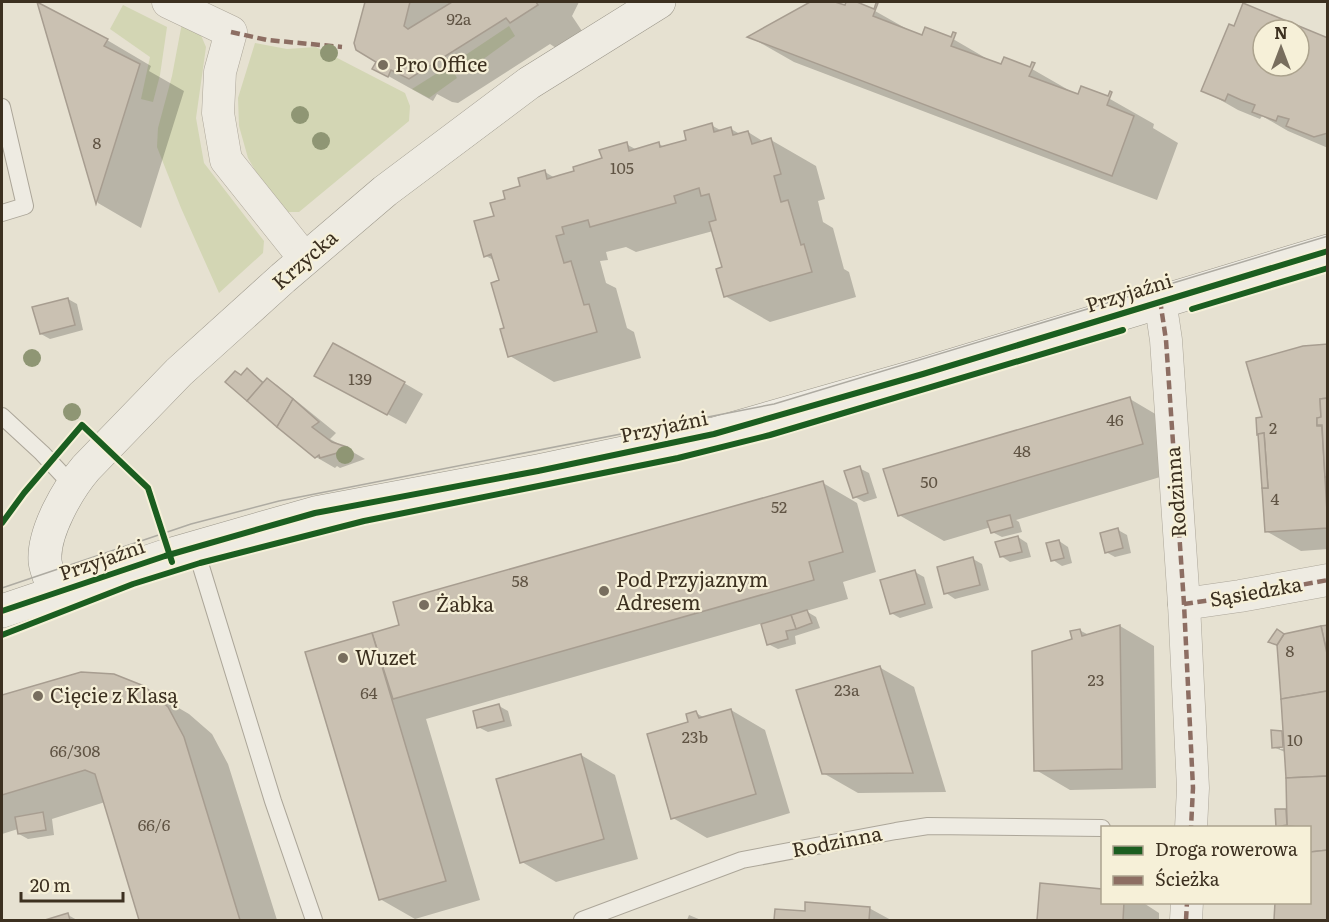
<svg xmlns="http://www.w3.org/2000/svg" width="1329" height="922" viewBox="0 0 1329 922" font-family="Literata,serif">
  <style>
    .green { fill: #d3d6b4 }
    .shadow { fill: #0003; fill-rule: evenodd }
    .building { fill: #cac1b2; stroke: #a79d90; stroke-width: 1.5; fill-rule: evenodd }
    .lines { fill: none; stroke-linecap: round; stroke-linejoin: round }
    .lane-casing { stroke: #aca699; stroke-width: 18 }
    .street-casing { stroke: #aca699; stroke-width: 33 }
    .secondary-casing { stroke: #9b968a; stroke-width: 34 }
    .lane { stroke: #eeebe2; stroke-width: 16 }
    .street { stroke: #eeebe2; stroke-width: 32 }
    .secondary { stroke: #eeebe2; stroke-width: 33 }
    .tram { stroke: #aeaba2; stroke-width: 1.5 }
    .quiet { stroke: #8d6e63; stroke-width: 4.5; stroke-dasharray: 9 4.5; stroke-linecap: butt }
    .cycleway-casing { stroke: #f6f0d8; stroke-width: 10 }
    .cycleway { stroke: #1b5e20; stroke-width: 6 }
    .tree { fill: #8f9674 }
    .poi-dot { fill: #786e5e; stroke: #f6f0d8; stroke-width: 2 }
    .labels { text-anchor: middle; stroke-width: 4.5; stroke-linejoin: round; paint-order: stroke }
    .number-label { font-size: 16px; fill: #605444 }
    .poi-label { font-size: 20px; fill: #3c3020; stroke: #f6f0d8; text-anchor: start }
    .street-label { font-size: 20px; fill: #3c3020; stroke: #f6f0d8 }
  </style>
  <rect width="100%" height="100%" fill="#e6e1d1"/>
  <g class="green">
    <polygon points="123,5 167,27 160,75 153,102 141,99 150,57 110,29"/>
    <polygon points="182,23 200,33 206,47 196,118 204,163 264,241 263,253 219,293 181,208 157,147 158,128 172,76"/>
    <polygon points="509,26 515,36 471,68 464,56"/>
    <polygon points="255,43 287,49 316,47 405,93 410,106 409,121 299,212 288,212 265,188 248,158 239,126 238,98"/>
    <polygon points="450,65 457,78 429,98 412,89"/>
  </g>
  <g class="shadow">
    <polygon points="366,2 579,2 572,16 582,31 556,48 550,44 458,103 452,102 437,94 433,101 374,68 377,62 356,43"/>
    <polygon points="813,2 831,2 846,7 848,2 854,2 875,11 914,33 923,37 953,39 996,64 1002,66 1005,59 1032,69 1079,96 1082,88 1110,99 1154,124 1153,128 1178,143 1157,200 794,62 750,37"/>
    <polygon points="39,5 107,40 151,66 149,71 184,91 141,228 98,203"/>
    <path d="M1244,5L1328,39V148L1288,131L1262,116L1260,119L1238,110L1203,90ZM1263,30H1299V66H1263Z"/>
    <polygon points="711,125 722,131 731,129 740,134 748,132 764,142 771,140 816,166 825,199 818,201 823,222 833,228 844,269 849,272 856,297 770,322 725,296 723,268 713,231 636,252 626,247 606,252 608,260 600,261 606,283 616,288 627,328 634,332 641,358 554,382 510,356 501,281 495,261 486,256 495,217 507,200 545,172 555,178 560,177 604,159 626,144 637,150 659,144 664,147 688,141"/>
    <polygon points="68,299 77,304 83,330 50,339 41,334"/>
    <polygon points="1328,346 1328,549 1301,551 1266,531 1264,418"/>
    <polygon points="248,370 265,383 268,380 277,385 336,433 330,439 365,459 340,468 337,466 335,468 316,457 241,376"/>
    <polygon points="404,383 423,394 406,424 335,386"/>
    <polygon points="1130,399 1174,425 1187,469 1016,520 1019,522 1022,532 1002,537 992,532 991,527 944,541 899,515"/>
    <polygon points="859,468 869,473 877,498 864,502 855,497"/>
    <polygon points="823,483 857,503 876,572 843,582 848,599 806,611 816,617 820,628 795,636 796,644 778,649 768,644 763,623 426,719 480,900 415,919 380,899 307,653 401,626"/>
    <polygon points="1118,530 1127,535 1131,553 1115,557 1106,552"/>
    <polygon points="1018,537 1027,543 1031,557 1010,562 1001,556"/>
    <polygon points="1059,541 1068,547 1072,563 1062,566 1053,560"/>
    <polygon points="973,559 982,564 989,590 955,599 946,593"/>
    <polygon points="915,572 924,577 933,608 900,618 891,613"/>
    <polygon points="1120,626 1154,646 1156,788 1070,790 1036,770 1074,640 1079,630 1089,635"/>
    <path d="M1328,626V920H1275L1276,902H1310V828H1280L1277,826L1286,810L1289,812L1285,752L1273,747L1281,732L1284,734L1278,646L1271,642L1285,635ZM1290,745L1291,748L1280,749V746Z"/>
    <polygon points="879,667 914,687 946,792 858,793 823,773"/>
    <polygon points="81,673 143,687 189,714 212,734 228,764 277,920 141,920 105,802 52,819 54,835 28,839 19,834 18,829 2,834 2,697"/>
    <polygon points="499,706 508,711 512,726 488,732 478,727"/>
    <polygon points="731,710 765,730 790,813 707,838 673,818 690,723 696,713 705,718"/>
    <polygon points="581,755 615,775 638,859 556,882 522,862"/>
    <polygon points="1042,885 1102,891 1102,902 1142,902 1159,913 1159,920 1038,920"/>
    <polygon points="869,908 891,920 776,920 777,911 806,913"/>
    <polygon points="68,915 77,920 49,920"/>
    <polygon points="689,915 701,920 702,920 687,920"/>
  </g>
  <g class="building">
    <polygon points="37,2 108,39 104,46 140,64 96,204"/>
    <polygon points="365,2 410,2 404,26 408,29 452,2 536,2 538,5 510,23 506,18 409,79 391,70 388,77 372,69 376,62 356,50 354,43"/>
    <polygon points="810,2 835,2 845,5 846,2 857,2 874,9 876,3 878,3 873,16 922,35 925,27 951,37 953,32 956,33 951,46 1001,64 1004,57 1030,67 1032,62 1035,63 1029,76 1078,94 1081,86 1108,96 1110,91 1112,92 1107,105 1134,116 1112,176 747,37"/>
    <path d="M1243,3L1328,38V133L1314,137L1286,126L1289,119L1278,116L1276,121L1252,112L1255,105L1241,100L1228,94L1225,101L1201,91L1229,24L1234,26ZM1263,30H1299V66H1263Z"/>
    <polygon points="712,123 714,132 731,127 733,135 748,131 752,144 771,138 781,174 774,176 781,202 788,200 801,245 804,244 812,272 724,297 716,269 722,267 709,222 716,220 709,194 701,196 699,188 674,196 676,203 590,227 588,220 562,227 564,234 556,236 564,263 571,261 584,305 589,304 597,332 508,357 500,329 504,328 491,283 499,280 491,254 484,257 474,221 494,216 490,203 505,199 503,191 520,186 518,178 545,170 547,179 560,175 574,171 573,167 602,158 599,150 627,142 629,151 659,142 660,147 686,140 684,131"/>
    <polygon points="68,298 75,325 40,334 32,307"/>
    <polygon points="333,343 405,382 387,415 314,376"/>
    <polygon points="1328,344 1328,398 1320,399 1321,418 1317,418 1317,426 1322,426 1322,428 1328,528 1265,532 1262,488 1268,488 1264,433 1257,435 1256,418 1262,417 1246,362 1303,346"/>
    <polygon points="247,368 263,383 247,401 225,382 235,371 241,375"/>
    <polygon points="267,378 293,399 277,427 247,401"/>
    <polygon points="1130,397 1143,444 898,516 883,469"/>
    <polygon points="1328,398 1328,477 1325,477 1322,425 1317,425 1317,418 1321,417 1320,399"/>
    <polygon points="293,399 319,422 312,427 332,442 347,447 344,451 320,458 319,455 315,458 277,427"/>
    <polygon points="1264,433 1268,488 1262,488 1258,434"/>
    <polygon points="860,466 868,493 853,498 844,471"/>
    <polygon points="823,481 843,552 809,562 814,580 393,699 372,633 399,625 393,602"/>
    <polygon points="1010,515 1013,527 991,533 987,521"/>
    <polygon points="1118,528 1123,548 1105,553 1100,533"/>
    <polygon points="1018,536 1022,552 1000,557 995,542"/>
    <polygon points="1059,540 1064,558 1051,561 1046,543"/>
    <polygon points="973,557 980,585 944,594 937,567"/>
    <polygon points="915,570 925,604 890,614 880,580"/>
    <polygon points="807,610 812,623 796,629 791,615"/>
    <polygon points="791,615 796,629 786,631 788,639 767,645 761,624"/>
    <polygon points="1120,625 1122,769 1034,771 1032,651 1072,639 1070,631 1080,629 1082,636"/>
    <polygon points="1328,625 1328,658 1321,626"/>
    <polygon points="1321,626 1328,658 1328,691 1281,699 1277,645 1284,634"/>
    <polygon points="1277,629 1284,634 1277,645 1268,642"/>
    <polygon points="372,633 446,881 379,900 305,652"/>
    <polygon points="880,666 913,773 822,774 796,690"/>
    <polygon points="81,672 114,674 144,686 168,707 184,737 240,920 139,920 95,774 85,770 2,795 2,695"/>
    <polygon points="1327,691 1328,776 1286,778 1281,699"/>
    <polygon points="499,704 504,721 477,728 473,711"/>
    <polygon points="731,709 756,794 671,819 647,734 688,722 686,714 696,711 699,718"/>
    <polygon points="1271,730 1282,731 1283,747 1272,748"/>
    <polygon points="581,754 604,839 520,863 496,779"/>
    <polygon points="1328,776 1328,850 1310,852 1310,828 1287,826 1286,778"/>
    <polygon points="1275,809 1286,809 1287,825 1276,827"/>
    <polygon points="43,812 46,830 18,834 15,817"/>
    <polygon points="1328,850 1328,920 1274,920 1275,902 1310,902 1310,852"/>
    <polygon points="1040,883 1102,889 1102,902 1124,902 1123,920 1037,920"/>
    <polygon points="805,902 870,907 869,920 774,920 775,909 805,911"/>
    <polygon points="68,913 70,920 45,920"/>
  </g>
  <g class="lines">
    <g class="lane-casing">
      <g id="lane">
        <polyline points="2,107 25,206 2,213"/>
        <polyline points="2,416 42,453 72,485"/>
        <polyline points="195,547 273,801 314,920"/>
        <polyline points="582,920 742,860 896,831 928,826 1102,828"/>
      </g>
    </g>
    <g class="street-casing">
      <g id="street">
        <polyline points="168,2 231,32 220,72 218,113 226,160 305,259"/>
        <polyline points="1160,300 1166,340 1184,604 1193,788 1191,828"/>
        <polyline points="1184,604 1240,596 1328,580"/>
        <polyline points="1186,920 1187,902"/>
      </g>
    </g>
    <g class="secondary-casing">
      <g id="secondary">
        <path d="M55,593C52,583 46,571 45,561C43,532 68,489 86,468L179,372L283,278L385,191L529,83L659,2"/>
        <polyline points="2,611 165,556 315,513 538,471 714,434 923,374 1328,251"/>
      </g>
    </g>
    <use href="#lane" class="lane"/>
    <use href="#street" class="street"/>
    <use href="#secondary" class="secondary"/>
    <polyline class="tram" points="2,588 191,524 279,501 774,404 1328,236"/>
    <g class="quiet">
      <polyline points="231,32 267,40 342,47"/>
      <polyline points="1160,300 1166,340 1184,604 1193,788 1191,828"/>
      <polyline points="1184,604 1240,596 1328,580"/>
      <polyline points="1186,920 1187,902"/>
    </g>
    <g class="cycleway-casing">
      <g id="cycleway">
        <polyline points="1192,309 1328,268"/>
        <polyline points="2,523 24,493 82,425 148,488 172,562"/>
        <polyline points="2,611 165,556 315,513 538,471 714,434 923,374 1328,251"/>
        <polyline points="2,635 133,584 200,563 364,521 678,458 770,435 1123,330"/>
      </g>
    </g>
    <use href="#cycleway" class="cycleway"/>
  </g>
  <g class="tree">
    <circle cx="329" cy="53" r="9"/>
    <circle cx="300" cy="115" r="9"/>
    <circle cx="321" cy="141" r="9"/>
    <circle cx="32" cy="358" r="9"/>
    <circle cx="72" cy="412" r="9"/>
    <circle cx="345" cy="455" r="9"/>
  </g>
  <g class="poi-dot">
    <circle cx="383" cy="65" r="6"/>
    <circle cx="604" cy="591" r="6"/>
    <circle cx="424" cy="605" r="6"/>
    <circle cx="343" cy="658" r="6"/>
    <circle cx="38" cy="696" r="6"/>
  </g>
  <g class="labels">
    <g class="number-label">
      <text x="459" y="25">92a</text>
      <text x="97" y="149">8</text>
      <text x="622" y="174">105</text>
      <text x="360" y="385">139</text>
      <text x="1115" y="426">46</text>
      <text x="1273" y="434">2</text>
      <text x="1022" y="457">48</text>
      <text x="929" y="488">50</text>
      <text x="1275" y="505">4</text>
      <text x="779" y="513">52</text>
      <text x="520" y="587">58</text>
      <text x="1290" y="657">8</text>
      <text x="1096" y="686">23</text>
      <text x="847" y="696">23a</text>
      <text x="369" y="699">64</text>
      <text x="695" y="743">23b</text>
      <text x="1295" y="746">10</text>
      <text x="75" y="757">66/308</text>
      <text x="154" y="831">66/6</text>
    </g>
    <g class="poi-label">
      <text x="395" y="72">Pro Office</text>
      <text x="616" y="587">Pod Przyjaznym<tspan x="616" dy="23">Adresem</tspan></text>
      <text x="436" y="612">Żabka</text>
      <text x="355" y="665">Wuzet</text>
      <text x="50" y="703">Cięcie z Klasą</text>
    </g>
    <g class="street-label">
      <text transform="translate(305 260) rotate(-41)" y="7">Krzycka</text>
      <text transform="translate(1129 293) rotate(-17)" y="7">Przyjaźni</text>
      <text transform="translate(664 427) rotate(-12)" y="7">Przyjaźni</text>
      <text transform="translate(1176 492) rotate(-94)" y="7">Rodzinna</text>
      <text transform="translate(102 560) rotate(-19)" y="7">Przyjaźni</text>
      <text transform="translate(1256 592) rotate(-10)" y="7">Sąsiedzka</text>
      <text transform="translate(837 842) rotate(-11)" y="7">Rodzinna</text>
    </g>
  </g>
  <rect width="1329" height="922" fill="none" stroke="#3c3020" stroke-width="6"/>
  <rect x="1101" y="826" width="210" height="78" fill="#f6f0d8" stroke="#aca38e" stroke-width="1.5"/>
  <rect x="1113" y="846" width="30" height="9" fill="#1b5e20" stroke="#aca38e" stroke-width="1.5"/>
  <text x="1155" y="856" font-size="18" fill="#3c3020">Droga rowerowa</text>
  <rect x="1113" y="876" width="30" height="9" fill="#8d6e63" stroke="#aca38e" stroke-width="1.5"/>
  <text x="1155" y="886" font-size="18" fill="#3c3020">Ścieżka</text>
  <g transform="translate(1281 48)"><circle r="28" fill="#f6f0d8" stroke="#aca38e" stroke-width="1.5"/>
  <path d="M0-4.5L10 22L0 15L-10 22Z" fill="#786e5e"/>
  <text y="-9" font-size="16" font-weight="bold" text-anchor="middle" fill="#3c3020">N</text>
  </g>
  <path d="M21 892v9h102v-9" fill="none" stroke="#3c3020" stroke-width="3"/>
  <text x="30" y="892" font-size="18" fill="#3c3020" stroke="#f6f0d8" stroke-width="4.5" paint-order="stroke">20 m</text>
</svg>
